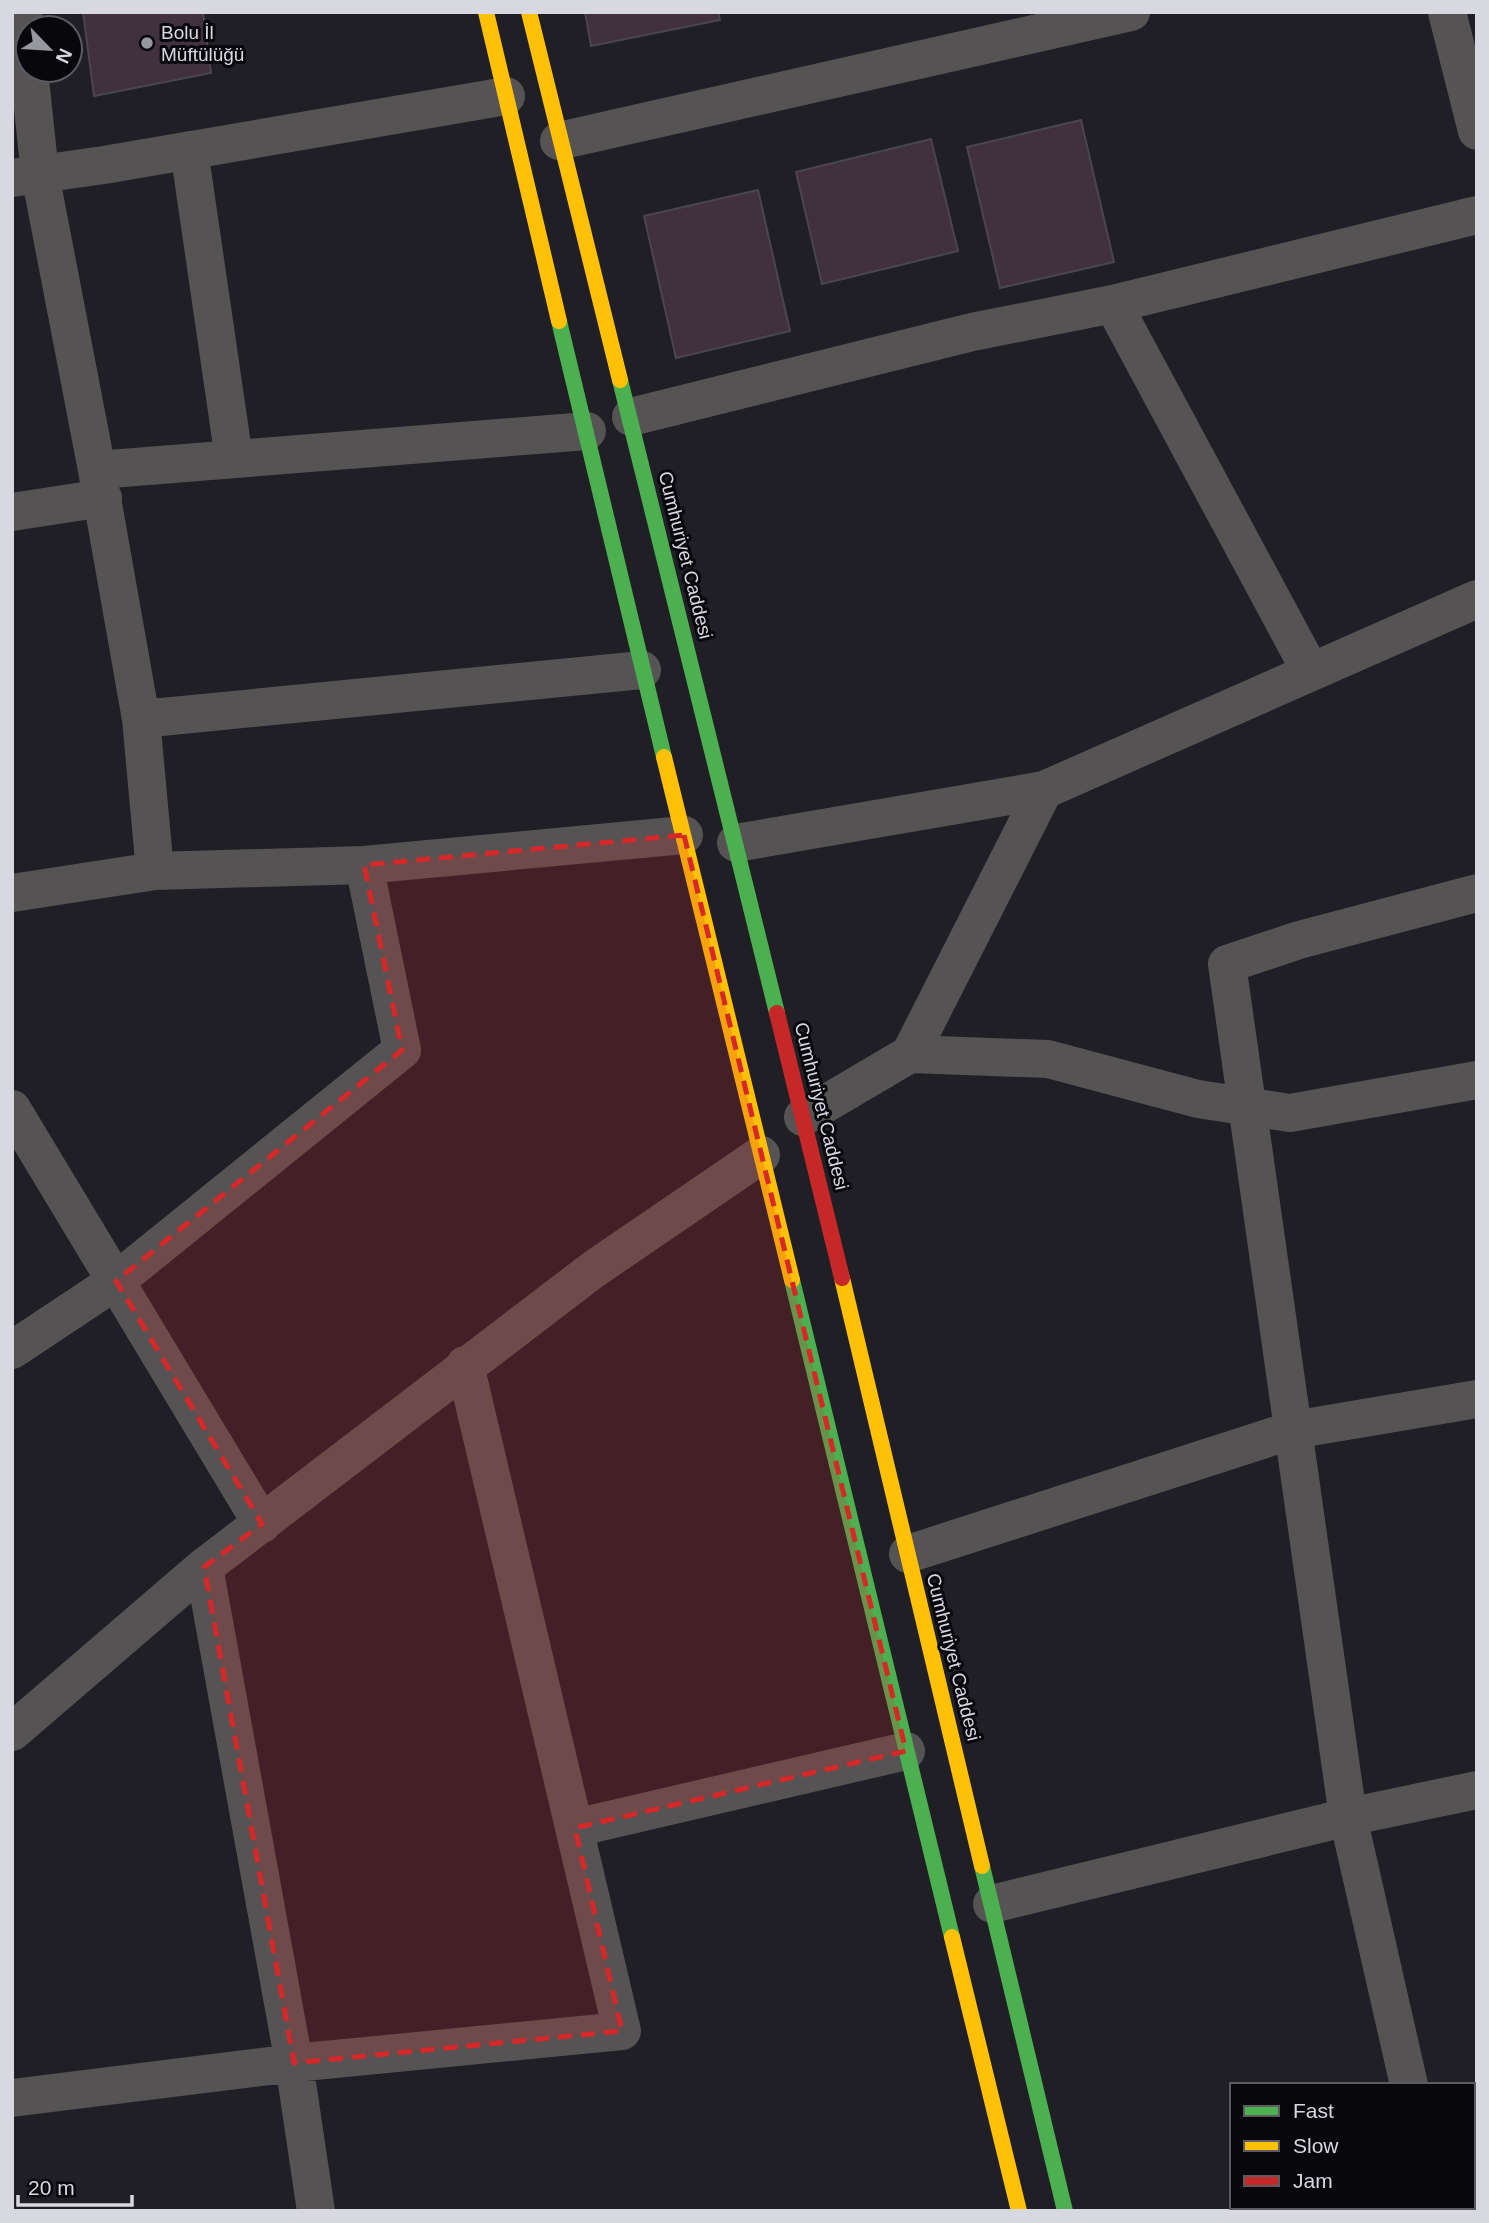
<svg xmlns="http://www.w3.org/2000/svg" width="1489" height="2223" font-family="Arial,sans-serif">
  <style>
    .building { fill: #41313e; stroke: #49474b; stroke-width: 2 }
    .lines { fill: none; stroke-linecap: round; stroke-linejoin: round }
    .street { stroke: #555353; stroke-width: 38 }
    .fast { stroke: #4caf50; stroke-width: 16 }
    .slow { stroke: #ffc107; stroke-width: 16 }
    .jam { stroke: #c62828; stroke-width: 16 }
    .marked { fill: #d62828; fill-opacity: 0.2; stroke: #d62828; stroke-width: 5; stroke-dasharray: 14 9; stroke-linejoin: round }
    .poi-dot { fill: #97989f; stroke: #07070c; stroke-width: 2.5 }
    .labels { text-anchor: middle; stroke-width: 6; stroke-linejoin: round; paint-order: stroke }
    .poi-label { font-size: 19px; fill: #d8d9e0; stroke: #07070c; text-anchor: start }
    .street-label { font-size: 19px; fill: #d8d9e0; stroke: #07070c }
  </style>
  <rect width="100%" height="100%" fill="#1f1f25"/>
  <path class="building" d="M83,12H203L211,73L94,96Z
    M585,12H718L720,20L591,46Z
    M1081,120L1114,262L1000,288L967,147Z
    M931,139L958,251L822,284L796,172Z
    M758,190L790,331L676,358L644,216Z"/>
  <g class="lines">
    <path class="street" d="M23,12L28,62
      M1447,12L1477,131
      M29,70L40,174L97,470L141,719L155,871
      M559,141L1131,12
      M189,150L234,459
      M12,178L104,165L506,96
      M1113,304L1311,672
      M631,417L972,332L1113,304L1477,215
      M97,470L587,431
      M12,512L103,498
      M141,719L642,670
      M736,843L1044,790
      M12,893L155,871L364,865L684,835
      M910,1054L1048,1059L1198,1099L1290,1113L1477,1080
      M12,1109L262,1524
      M803,1117L910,1054L1044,790L1477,599
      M12,1350L116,1281L402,1050L364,865
      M908,1554L1293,1430L1477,1399
      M204,1567L294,2063L316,2211
      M12,1732L204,1567L594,1269L761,1155
      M575,1828L906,1751
      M992,1904L1348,1817L1477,1790
      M1409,2085L1348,1817L1227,964L1299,940L1477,893
      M12,2098L294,2063L622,2031L465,1365
      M1439,2207V2211"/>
    <path class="fast" d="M559,321L664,757
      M620,380L777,1013
      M792,1280L952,1937
      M982,1866L1065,2211"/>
    <path class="slow" d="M486,12L559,321
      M529,12L620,380
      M664,757L792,1280
      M842,1278L982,1866
      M952,1937L1019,2211"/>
    <path class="jam" d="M777,1013L842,1278"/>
  </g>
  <path class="marked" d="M684,835L906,1751L575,1828L622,2031L294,2063L204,1567L262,1524L116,1281L402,1050L364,865Z"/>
  <circle class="poi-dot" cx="147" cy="43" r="7"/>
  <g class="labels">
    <g class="poi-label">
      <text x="161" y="39">Bolu İl<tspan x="161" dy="22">Müftülüğü</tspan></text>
    </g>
    <g class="street-label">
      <text transform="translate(686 555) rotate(76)" y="7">Cumhuriyet Caddesi</text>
      <text transform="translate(822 1106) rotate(76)" y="7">Cumhuriyet Caddesi</text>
      <text transform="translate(954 1657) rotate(76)" y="7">Cumhuriyet Caddesi</text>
    </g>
  </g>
  <rect width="1489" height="2223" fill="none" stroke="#d8d9e0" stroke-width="28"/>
  <rect x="1230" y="2083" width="245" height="126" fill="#07070c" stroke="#5b5b61" stroke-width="2"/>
  <rect x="1244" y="2106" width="35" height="10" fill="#4caf50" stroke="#5b5b61" stroke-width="2"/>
  <text x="1293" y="2118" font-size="21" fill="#d8d9e0">Fast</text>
  <rect x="1244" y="2141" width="35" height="10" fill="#ffc107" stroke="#5b5b61" stroke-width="2"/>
  <text x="1293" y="2153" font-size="21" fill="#d8d9e0">Slow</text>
  <rect x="1244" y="2176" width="35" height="10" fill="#c62828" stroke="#5b5b61" stroke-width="2"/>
  <text x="1293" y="2188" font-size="21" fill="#d8d9e0">Jam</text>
  <g transform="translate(49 49) rotate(115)"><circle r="33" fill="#07070c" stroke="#5b5b61" stroke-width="2"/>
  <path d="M0-5L12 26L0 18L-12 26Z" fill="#97989f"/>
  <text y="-10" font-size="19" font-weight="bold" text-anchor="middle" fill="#d8d9e0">N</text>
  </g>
  <path d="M18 2195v10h114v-10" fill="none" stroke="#d8d9e0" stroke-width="3.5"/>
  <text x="28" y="2195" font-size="21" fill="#d8d9e0" stroke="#07070c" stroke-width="5" paint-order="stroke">20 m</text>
</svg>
